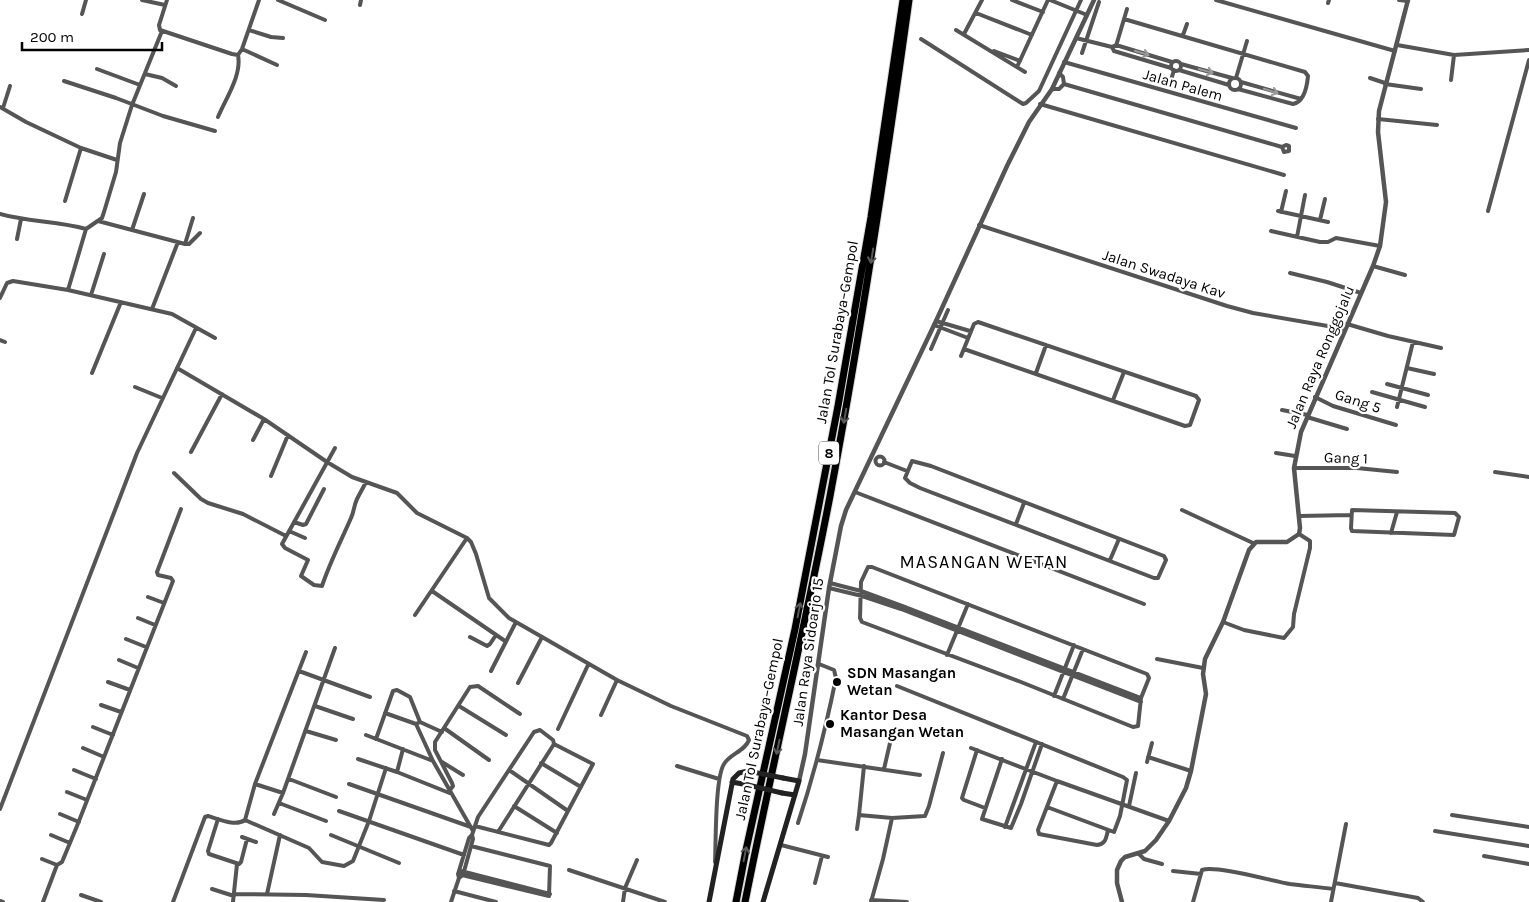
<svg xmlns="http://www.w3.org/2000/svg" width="1529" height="902" font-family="Karla,sans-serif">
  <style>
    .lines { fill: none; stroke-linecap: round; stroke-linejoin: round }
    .motorway-casing { stroke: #dbdbdb; stroke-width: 9 }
    .minor { stroke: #555; stroke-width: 4 }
    .tertiary { stroke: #555; stroke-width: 4.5 }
    .secondary { stroke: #222; stroke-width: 5 }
    .motorway { stroke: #000; stroke-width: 7 }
    .secondary-bridge { stroke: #222; stroke-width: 5 }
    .oneway { stroke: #999 }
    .oneway2 { stroke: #595959 }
    .poi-dot { fill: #000; stroke: #fff; stroke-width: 2 }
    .labels { text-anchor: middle; stroke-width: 4.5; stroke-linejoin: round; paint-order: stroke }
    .shield { fill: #fff; stroke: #4c4c4c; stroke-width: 1 }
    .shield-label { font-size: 14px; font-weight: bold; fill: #000 }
    .street-label { font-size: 15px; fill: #000; stroke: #fff }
    .poi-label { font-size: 15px; font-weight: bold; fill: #000; stroke: #fff; text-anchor: start }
    .quarter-label { font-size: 18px; letter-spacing: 1px; fill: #000; stroke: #fff }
  </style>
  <rect width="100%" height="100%" fill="#fff"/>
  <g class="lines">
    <g class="motorway-casing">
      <path id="motorway" d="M736,902L746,850L795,629L838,406L871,217L903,0
        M745,902C772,766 804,632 830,496C861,331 886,166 909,0"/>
    </g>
    <path class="minor" d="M142,0L165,5
      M167,0L159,25L160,30L232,54L238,55
      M278,0L325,20
      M1012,0L1043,12
      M1050,0L1087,15
      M1216,0L1395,51
      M1399,0L1408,1
      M1328,3L1329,0
      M360,5L361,0
      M976,13L1032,35
      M82,14L86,0
      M1124,19L1305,72L1308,76C1307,87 1304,102 1293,104L1238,89
      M249,30L271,37L283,38
      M956,30L1025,72
      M964,34L982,0
      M1183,35L1187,24
      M1076,38L1112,47L1116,45L1172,62
      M921,39L1023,104L1026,103L1039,91L1081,0
      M1397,45L1454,55L1529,50
      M1116,46L1127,9
      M1112,47L1114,51L1171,68
      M242,49L277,65
      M994,51L1020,61
      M1082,53L1099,2
      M1171 66a5 5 0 1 1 10 0a5 5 0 1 1-10 0Z
      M1064,62L1296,128
      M1181,64L1232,78
      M1017,67L1048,0
      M97,69L140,85
      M1179,70L1229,85
      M1059,73L1063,77L1064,84L1282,147L1286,145L1289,146V151L1284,152L1282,147
      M145,74L162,78L176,86
      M1236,78L1247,41
      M1370,78L1385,83
      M1229 84a6 6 0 1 1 12 0a6 6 0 1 1-12 0Z
      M1171,80L1174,70
      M1451,80L1454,55
      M64,81L116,98L163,116L215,131
      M1241,82L1301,99
      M1385,84L1421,89
      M1052,89H1059L1064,84
      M1040,104L1284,175
      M0,107L26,122L81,148L117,160
      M3,108L10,86
      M218,117C226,98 242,75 238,55L242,49L259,0
      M1378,119L1437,125
      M65,201L81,148
      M1278,211L1328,222
      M1488,211L1529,60
      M1281,212L1286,191
      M0,214C28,222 58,221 86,229
      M1320,220L1325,199
      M98,221L185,244H189L200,233
      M979,225L1227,306L1253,313L1345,329
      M132,230L144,194
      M1271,231L1320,242H1328L1336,238L1380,246
      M1297,237L1305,195
      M17,239L21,219
      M185,244L193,218
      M1373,266L1405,275
      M1290,273L1327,282L1361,293
      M68,290L86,229L102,218L104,212L116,172L120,143L132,105L162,31
      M91,295L104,254
      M0,298L7,283L13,281L68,290L172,314L215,338
      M152,309L178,242
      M936,321L970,331
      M1347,324L1388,336L1441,348
      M934,325L968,338
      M0,340L5,342
      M931,349L948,310
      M961,356L974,324L978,322L1196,396L1199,400L1190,425L1185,426L964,349
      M177,368L264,419L327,462L352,477L397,493L417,513L467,538L471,542L476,554L489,598L509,618L617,680L671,706L747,736L749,740C745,751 730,754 724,764C715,778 716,842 715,862
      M1407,368L1434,374
      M92,373L121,302
      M1036,373L1046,345
      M1387,384L1428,395
      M135,387L162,398
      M1372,392L1425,407
      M1315,397L1333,406L1396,425
      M1113,400L1124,372
      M1397,407L1413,342
      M1282,410L1308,415
      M1307,417L1347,429
      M253,440L264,419
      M335,448L282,544L285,548L308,560L301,576L314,585L322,586C330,562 341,541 351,518C354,512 354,505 357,499C360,493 363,488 366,482
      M191,452L222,394
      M1276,453L1295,456
      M875.5 461a4.5 4.5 0 1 1 9 0a4.5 4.5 0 1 1-9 0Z
      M912,461L931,466L1164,556L1166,560L1158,578H1154L920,488L910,483L905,478Z
      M884,462L907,471
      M1294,468H1357L1397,472
      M1495,472L1529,477
      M174,473L201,499L208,503L243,514L286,536
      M271,476L288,435
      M855,492L1144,604
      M1182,510L1253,543
      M1352,510L1455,513L1459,517L1454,535L1352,531L1351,528Z
      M1299,516L1351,515
      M294,522L303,525L306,524L324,489
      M1016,524L1024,503
      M289,531L305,538
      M1391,533L1397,512
      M1110,560L1119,539
      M868,567H872L1147,674L1149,678L1141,698L1138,726L1133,727L1021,682L862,622L860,618L861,582Z
      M830,583L861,591L902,606L1141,698
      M829,588L862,596L901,609L1141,702
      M432,591L505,641
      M148,597L164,603
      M415,615L467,538
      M138,618L155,625
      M1223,622L1244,630L1284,638L1293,627L1294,614L1310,548V541L1299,534
      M470,637L487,646L490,644L496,635
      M126,639L146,647
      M335,648L283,793L255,784L245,820L309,848L322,862L344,866L353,861L369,821L386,768
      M947,655L968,604
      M1157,659L1203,668
      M119,660L138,668
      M299,671L370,697
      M491,671L516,622
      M108,682L130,690
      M518,683L542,637
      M897,686L1123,777L1127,780L1120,816L1114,832L1047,807
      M1054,696L1074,645
      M1063,699L1083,649
      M101,705L121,712
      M315,706L353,719
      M459,706L506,735
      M385,713L416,724
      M601,715L617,680
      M420,722L442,732
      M93,727L113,735
      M444,728L489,760
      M558,729L588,665
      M306,731L336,740
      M366,735L433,761
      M376,739L393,691L397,690L410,697L420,722L416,724L433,761L473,831
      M83,748L104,757
      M971,748L1057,781L1169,821
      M977,750L962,798L964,800L985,808
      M1148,757L1191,771
      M358,759L397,772L452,794
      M1002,759L982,819L1011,828L1021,804L1042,744
      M817,760L920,775
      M442,762L463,775
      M1147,762L1152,743
      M541,763L581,787
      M677,766L719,779
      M884,769L890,743
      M74,770L96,779
      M509,770L568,811L593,764L554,744
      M397,772L403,749
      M289,779L336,797
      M1057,781L1038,830L1039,834L1097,845C1106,844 1106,838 1108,830
      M255,784L306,652
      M349,784L471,827
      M450,790L453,786L452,783L435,750V742L470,687L478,686L520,714
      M67,792L87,800
      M279,803L326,821
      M514,806L557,833
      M1129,806L1136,773
      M0,809L137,453L196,328
      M339,811L464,855
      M60,814L79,822
      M274,814L283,793
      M859,815L892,818L925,816L929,806L943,753
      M1452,815L1529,827
      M218,819L208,851L209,854L239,864L241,862L247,839
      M798,823C814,775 826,727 836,678L834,670L819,664
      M475,826L549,845L551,843L568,811
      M1005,827L1036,742
      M857,829L859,815L864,766
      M1435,831L1529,846
      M51,835L70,843
      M331,835L399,863
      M472,835L478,817L534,732L540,730L553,740L554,744L498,832
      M472,835L473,839L463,875L459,878L458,874L469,838Z
      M242,837L256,842
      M781,845L828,857
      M1139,854L1144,859L1162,864
      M1484,856L1529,864
      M42,859L57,865
      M569,870L665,902
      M461,871L550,894
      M1173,871L1201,874
      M458,874L549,896L550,866L471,846
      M815,883L822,856
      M1335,883L1418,898L1423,902
      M212,889L234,896
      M454,891L496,902
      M234,894L306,895L384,900
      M267,894L280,835
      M81,895L101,902
      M871,900L907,902
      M0,901L3,902
      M43,902L57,865L62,862L77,826L173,581L171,578L158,575L157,572L181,509
      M173,902L205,817L208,816C219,819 235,827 245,820
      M233,902L237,864
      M451,902L459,878
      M623,902L625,888L637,860
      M871,902L883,859L892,818
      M1193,902L1202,870C1216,865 1272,881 1290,884C1305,886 1319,887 1333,889
      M1331,902L1346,824"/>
    <path class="tertiary" d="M799,781L805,754L829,588L841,526L846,510L936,321L1007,166L1029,122L1052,89L1094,0
      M1122,902L1117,883V870L1121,861L1125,857L1145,851L1156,840L1169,821L1186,788L1191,771L1206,694L1203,674L1205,659L1223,622L1249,550L1256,542H1287L1299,534L1300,528L1294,468L1301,432L1373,266L1380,246L1386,202L1378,132L1379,111L1408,0"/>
    <path class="secondary" d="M732,782L748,785
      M782,793L795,795
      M709,902L733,779L739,773L748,771
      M763,902L799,781L783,778"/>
    <use href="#motorway" class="motorway"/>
    <path class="secondary-bridge" d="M748,771L783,778
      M748,785L782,793"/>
  </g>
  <defs><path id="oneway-shaft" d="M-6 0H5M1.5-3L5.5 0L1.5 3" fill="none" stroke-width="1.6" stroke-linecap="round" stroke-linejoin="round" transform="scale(1.25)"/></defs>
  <g class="oneway">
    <use href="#oneway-shaft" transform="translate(1142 53) rotate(17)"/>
    <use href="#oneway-shaft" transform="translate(1206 71) rotate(15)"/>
    <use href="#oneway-shaft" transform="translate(1271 91) rotate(17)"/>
  </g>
  <g class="oneway2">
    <use href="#oneway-shaft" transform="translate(872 256) rotate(99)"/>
    <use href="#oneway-shaft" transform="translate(845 416) rotate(100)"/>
    <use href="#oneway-shaft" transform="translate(799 610) rotate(-79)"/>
    <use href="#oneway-shaft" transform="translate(778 747) rotate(102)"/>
    <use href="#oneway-shaft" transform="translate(745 854) rotate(-79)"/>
  </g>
  <g class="poi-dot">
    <circle cx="837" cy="682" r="5"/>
    <circle cx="830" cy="724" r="5"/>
  </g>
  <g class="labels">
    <rect class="shield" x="819" y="441.5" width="20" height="23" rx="4"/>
    <g class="shield-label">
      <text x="829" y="458">8</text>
    </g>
    <g class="street-label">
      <text transform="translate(1183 85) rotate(16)" y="5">Jalan Palem</text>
      <text transform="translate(1164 274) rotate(18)" y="5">Jalan Swadaya Kav</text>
      <text transform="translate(837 332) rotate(-80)" y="5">Jalan Tol Surabaya–Gempol</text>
      <text transform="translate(1320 357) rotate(-67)" y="5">Jalan Raya Ronggojalu</text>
      <text transform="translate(1358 401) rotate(18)" y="5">Gang 5</text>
      <text transform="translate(1346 458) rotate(2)" y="5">Gang 1</text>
      <text transform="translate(808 652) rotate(-82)" y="5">Jalan Raya Sidoarjo 15</text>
      <text transform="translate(759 729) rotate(-78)" y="5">Jalan Tol Surabaya–Gempol</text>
    </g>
    <g class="poi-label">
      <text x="847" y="678">SDN Masangan<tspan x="847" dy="17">Wetan</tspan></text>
      <text x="840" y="720">Kantor Desa<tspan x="840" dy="17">Masangan Wetan</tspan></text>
    </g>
    <g class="quarter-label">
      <text x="984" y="568">MASANGAN WETAN</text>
    </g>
  </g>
  <path d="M22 42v8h140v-8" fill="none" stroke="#000000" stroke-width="2.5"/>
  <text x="30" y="42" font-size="15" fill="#000000" stroke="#ffffff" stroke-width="4" paint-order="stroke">200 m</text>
</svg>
